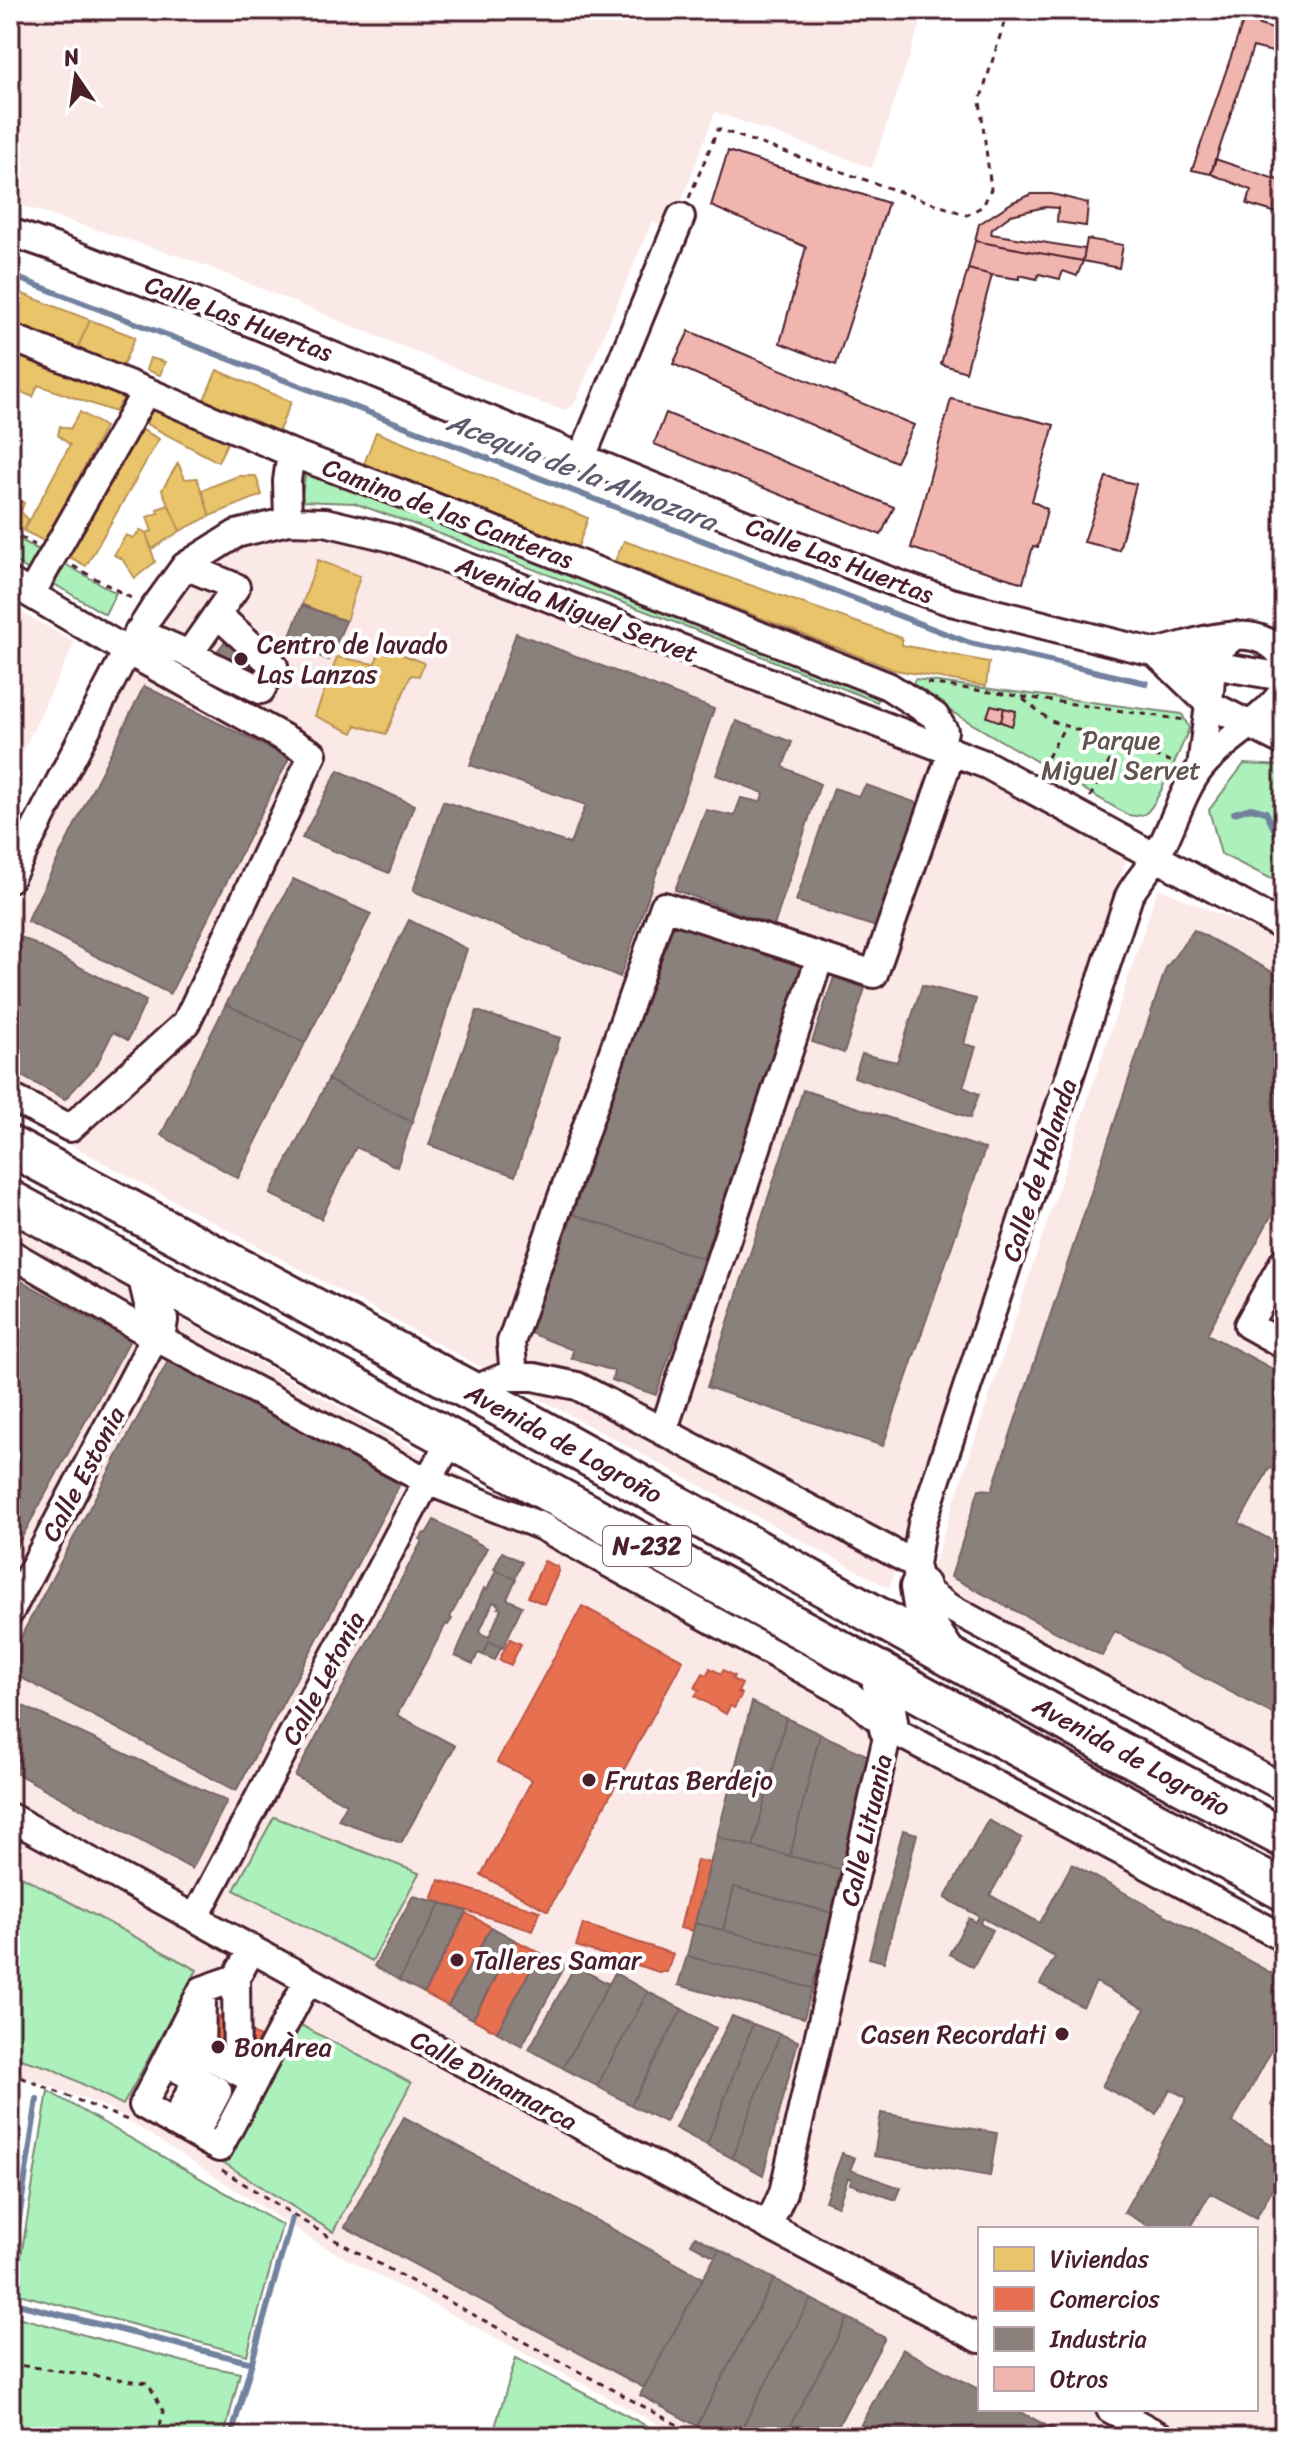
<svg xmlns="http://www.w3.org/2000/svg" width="1294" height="2447" font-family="Sriracha,sans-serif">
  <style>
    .built { fill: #fbe9e7; fill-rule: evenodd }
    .green { fill: #acf1bc; stroke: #7b8874; stroke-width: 2 }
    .homes { fill: #e9c46a; stroke: #b99257; stroke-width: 2 }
    .shops { fill: #e76f51; stroke: #b85746; stroke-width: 2 }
    .industry { fill: #8a817c; stroke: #776464; stroke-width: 2; fill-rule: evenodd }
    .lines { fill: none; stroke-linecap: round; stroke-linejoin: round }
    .stream { stroke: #72829e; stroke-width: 6 }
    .building { fill: #f1b5af; stroke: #4a1f2b; stroke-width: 2 }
    .minor-casing { stroke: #4a1f2b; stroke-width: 32 }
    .highway-casing { stroke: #4a1f2b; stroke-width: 44 }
    .path { stroke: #4a1f2b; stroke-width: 3; stroke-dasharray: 6 6; stroke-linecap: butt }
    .minor { stroke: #fff; stroke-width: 26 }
    .highway { stroke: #fff; stroke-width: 38 }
    .poi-dot { fill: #4a1f2b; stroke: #fff; stroke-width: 3 }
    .labels { text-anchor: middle; stroke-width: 8; stroke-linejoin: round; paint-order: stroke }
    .shield { fill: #fff; stroke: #80626b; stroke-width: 2 }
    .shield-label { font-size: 24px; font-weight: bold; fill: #4a1f2b }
    .street-label { font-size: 26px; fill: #4a1f2b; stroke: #fff }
    .poi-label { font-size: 26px; fill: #4a1f2b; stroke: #fff; text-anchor: start }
    .park-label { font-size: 26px; fill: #62544f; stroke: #fff }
    .water-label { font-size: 28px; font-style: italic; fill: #61596e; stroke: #fff }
  </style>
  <rect width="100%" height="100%" fill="#fff"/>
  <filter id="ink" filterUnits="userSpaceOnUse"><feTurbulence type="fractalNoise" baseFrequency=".0125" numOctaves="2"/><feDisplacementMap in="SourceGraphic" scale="16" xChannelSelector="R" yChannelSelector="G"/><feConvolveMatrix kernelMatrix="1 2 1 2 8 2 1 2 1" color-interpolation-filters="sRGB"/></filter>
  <g filter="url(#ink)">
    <path class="built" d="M10,10H925L872,168L715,112L671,230L652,222L576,400L573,406L564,410L533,400L194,261L10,202Z
      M282,534L370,543L933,756L1128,855L889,1588L10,1112V916L143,649L212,559Z
      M10,606L75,642L10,779Z
      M1158,888L1284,942V1774L929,1578Z
      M10,1226L133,1292L558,1529L1284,1920V2437H682L319,2244L109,2108L10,2072ZM980,2229H1256V2409H980Z"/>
    <path class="green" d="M307,464L882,687L877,702L698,631L416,525L354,503L301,501Z
      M10,534L39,550L29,570L10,559Z
      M65,564L116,593L105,614L54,584Z
      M915,679L1182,714L1189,728C1183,744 1157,805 1146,813C1139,817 1135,816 1128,815L911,688Z
      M1244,764L1284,766V885L1221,854L1209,810Z
      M274,1817L419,1873L372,1961L234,1890Z
      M10,1870L197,1970L123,2105L51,2068L10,2056Z
      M295,2022L411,2083L333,2232L224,2163Z
      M48,2091L282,2225L247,2355L15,2293Z
      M10,2315L185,2362L240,2373L224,2437H10Z
      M516,2358L668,2437H492Z"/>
    <path class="homes" d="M10,289L90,320L77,349L10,323Z
      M90,320L135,337L122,368L77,349Z
      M10,350L128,391L115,412L38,385L33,397L19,391L10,405Z
      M150,358L165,362L160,375L146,370Z
      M217,370L291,402L277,435L202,404Z
      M153,405L230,437L218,462L143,422Z
      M80,412L105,427L46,542L24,531L70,445L58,435L60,426L70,429Z
      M139,428L159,439L86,566L66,555Z
      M376,432L588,518L578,547L364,464Z
      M178,463L185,479L197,478L210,516L180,531L162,490Z
      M238,476H256L262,495L210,516L202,490Z
      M10,494L24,503L21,512L28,519L24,531L10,523Z
      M169,505L180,531L152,549L146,533L152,531L147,517L158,513L157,509Z
      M141,530L146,533L155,562L135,578L122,559L114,555L126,535L133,538Z
      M624,541L902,638V645L989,662L986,686L895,670L615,561Z
      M318,560L360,576L346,621L302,605Z
      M383,647L424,663L419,676L411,675L386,734L356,725L353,733L315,716L337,657L374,664Z"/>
    <path class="shops" d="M544,1561L558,1567L559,1571L544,1604L528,1597Z
      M582,1606L683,1660L548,1911L481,1875L532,1780L497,1762Z
      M510,1639L521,1644L511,1665L499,1660Z
      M710,1668L721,1674L723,1670L734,1676L732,1679L742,1684L738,1692L742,1694L734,1708L730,1706L726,1714L695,1696L699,1690L695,1688L703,1673L707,1675Z
      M697,1860L710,1863L693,1931L680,1928Z
      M439,1880L540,1911L533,1931L432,1900Z
      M466,1913L491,1927L448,2006L424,1993Z
      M583,1924L673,1954L667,1972H659L576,1946Z
      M515,1940L540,1953L497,2032L473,2019Z
      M203,2008L260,2037L249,2056L193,2026Z
      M260,2037L268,2041L258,2061L249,2056Z"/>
    <path class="industry" d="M302,605L346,621L329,660L287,644Z
      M516,633L714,709L620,977L413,891L443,801L570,844L586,805L470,765Z
      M227,639L264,667L253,679L218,650Z
      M144,686L289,758L170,994L27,921Z
      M10,703L18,704L10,744Z
      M736,721L792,742L783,767L820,784L774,926L675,890L706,810L734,816L741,798L760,802L764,793L716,775Z
      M338,770L414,805L389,873L302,838Z
      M866,785L920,804L879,928L796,901L834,788L858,796Z
      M293,879L371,914L305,1043L226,1004Z
      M409,920L467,949L412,1122L328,1080Z
      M670,921L804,966L703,1259L573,1214Z
      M1194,930L1284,978V1192L1207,1334L1284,1375V1463L1283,1465L1269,1469L1239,1523L1282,1546L1284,1542V1720L1115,1631L1102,1656L951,1577L979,1489L992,1490L1166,968Z
      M21,937L146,1001L128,1040L113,1032L96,1066L65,1099L10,1070V957Z
      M834,977L865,988L844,1053L812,1042Z
      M922,985L976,999L964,1044L976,1047L963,1087L979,1094L970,1118L854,1077L862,1054L897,1062Z
      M226,1004L305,1043L238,1178L161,1135Z
      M477,1011L560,1038L515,1176L429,1145Z
      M328,1080L412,1122L397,1167L356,1147L321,1219L270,1194Z
      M803,1090L985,1149L883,1446L707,1387Z
      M573,1214L703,1259L656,1395L612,1380L614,1371L571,1358L573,1350L530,1333Z
      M10,1275L130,1340L10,1559Z
      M168,1361L400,1484L236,1791L10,1672V1657Z
      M434,1520L487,1548L450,1617L452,1619L448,1625L446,1624L397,1715L455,1746L401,1843L338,1820L347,1804L295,1776L422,1541L420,1539L424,1533L426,1534Z
      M502,1552L522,1562L515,1579L494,1569Z
      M496,1570L516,1579L507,1599L522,1606L503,1648L489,1641L483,1655L478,1653L473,1664L455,1656L484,1588L487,1590ZM493,1602L499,1605L498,1608L501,1609L489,1637L479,1633Z
      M489,1641L501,1647L495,1660L483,1655Z
      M10,1700L227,1801L192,1869L10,1770Z
      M752,1702L786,1718L753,1847L717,1837Z
      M786,1718L820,1734L790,1856L753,1847Z
      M820,1734L871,1757L843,1870L790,1856Z
      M988,1820L1022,1838L990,1895L1040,1923L1072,1864L1284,1980V2028L1232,2123L1284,2151V2168L1256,2218L1210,2193L1190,2229H1154L1124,2212L1187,2098L1170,2089L1156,2114L1102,2086L1145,2009L1096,1982L1083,2007L1040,1984L1055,1957L983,1918L980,1924L993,1930L973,1967L949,1954L969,1918L976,1922L979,1916L945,1898Z
      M903,1830L917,1834L884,1962L869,1958Z
      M717,1837L843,1870L832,1913L734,1887L723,1930L695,1923Z
      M734,1887L832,1913L821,1955L723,1930Z
      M413,1896L441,1903L399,1980L374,1966Z
      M441,1903L467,1911L424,1993L399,1980Z
      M695,1923L821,1955L812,1988L687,1956Z
      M491,1927L515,1940L473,2019L448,2006Z
      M540,1953L565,1966L522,2046L497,2032Z
      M687,1956L812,1988L804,2018L678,1985Z
      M575,1966L609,1984L563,2068L529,2049Z
      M615,1973L648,1992L597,2086L563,2068Z
      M648,1992L682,2009L631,2105L597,2086Z
      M682,2009L716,2028L665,2122L631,2105Z
      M732,2016L753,2024L707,2145L675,2128Z
      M753,2024L780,2034L732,2158L707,2145Z
      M780,2034L798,2041L763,2175L732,2158Z
      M1284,2074V2113L1271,2105Z
      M881,2113L997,2133L990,2176L874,2156Z
      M404,2117L703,2278L644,2388L345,2227Z
      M842,2153L855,2158L850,2170L901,2188L896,2200L850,2184L852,2179L848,2178L838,2206L825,2201Z
      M695,2236L719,2249L715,2257L691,2244Z
      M719,2249L774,2279L697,2426L640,2395Z
      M774,2279L811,2299L737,2437H717L697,2426Z
      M811,2299L848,2318L784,2437H737Z
      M848,2318L885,2338L832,2437H784Z
      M902,2349L980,2390V2409H1015L1068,2437H854Z
      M1284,2380V2404L1274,2398Z"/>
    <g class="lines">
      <path class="stream" d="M10,275L970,643L1146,683
        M1234,813L1251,808L1266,812L1284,850
        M10,2279L37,2099
        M10,2302L252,2363
        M231,2437L292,2218"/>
    </g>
    <path class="building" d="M1247,10H1264L1259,25L1284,32V55L1253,47L1211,174L1192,170Z
      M728,151L888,203L836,365L780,343L806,247L711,206Z
      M1215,159L1284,182V215L1247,204L1251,190L1211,174Z
      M1032,194H1052L1088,203L1086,226L1057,222L1058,208L1045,207L1011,215L992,229L991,234L1085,249L1083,261L975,241L979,224L1013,202Z
      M1087,239L1123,245L1119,268L1083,261Z
      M975,241L1083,261L1077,276L1063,271L1060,279L1039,274L1037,279L1019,275V279L992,275L968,269Z
      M968,269L992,275L966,372L941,364Z
      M689,331L914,425L896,462L673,364Z
      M951,399L1054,425L1032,501L1047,509L1038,547L1033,546L1023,583L911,548Z
      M666,413L894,507L881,535L654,444Z
      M1106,477L1136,484L1119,550L1084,542Z
      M991,705L1004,708L1001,722L987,717Z
      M1004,708L1016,711L1012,726L1001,722Z"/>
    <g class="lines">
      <g class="minor-casing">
        <path id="minor" d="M10,232L54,247L247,321L767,533L896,583L951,602L1127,646L1212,665L1284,677
          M10,337L146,391L291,453L402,494L888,686L935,716L944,731L940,746
          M582,457L681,217
          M288,521L287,481L291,453
          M10,582L127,651L313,754L186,1023L70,1128L10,1097
          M31,594L146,391
          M138,632L189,654L236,587L185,566
          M1163,651C1200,642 1260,617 1284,659
          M189,654L261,690L274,666L217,614
          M1158,655L1209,704L1284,742
          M1284,690C1263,722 1226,737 1202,766C1182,790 1173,828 1157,855C1149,870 1137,881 1129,896L922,1524L915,1564L920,1587L947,1606L1284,1788
          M1201,767L1209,704L1212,665L1218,650L1235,635
          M10,878L127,651L153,610L185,566L236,534L288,521L325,522L392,538L987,765L1284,927
          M10,1253L155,1337L427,1481L541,1526L851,1696L889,1728L1284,1938
          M1284,1261L1248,1325L1284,1345
          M514,1377L511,1342L664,906L874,974L952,751
          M470,1391L504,1377H534L577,1386L915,1564
          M663,1432L820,957
          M10,1612L155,1337
          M10,1817L308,1980L980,2339
          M195,1918L427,1481L452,1439
          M252,1949L236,1978L202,1990L143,2105L219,2148L308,1980
          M236,1978L237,2070
          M202,1997L201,2052L254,2080
          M182,2035L180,2070L218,2091L195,2134
          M174,2123L197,2079
          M768,2226L783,2193L889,1728
          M1110,2409L1162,2437"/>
      </g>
      <g class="highway-casing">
        <path id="highway" d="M10,1146L495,1404L1121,1752L1284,1838
          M10,1200L1284,1891
          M147,1274L158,1320L155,1337
          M920,1587L926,1624L946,1654
          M880,1671L889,1728"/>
      </g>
      <path class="path" d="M689,198L718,129L967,215L983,206L991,189L980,101L1008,10
        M10,531L35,545
        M73,566L131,598
        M927,683L1185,720
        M1023,699L1051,721L1176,763
        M1042,768L1065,726
        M1090,797L1119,744
        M10,2073L127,2120
        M222,2170L324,2234L700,2437
        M10,2364L148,2383L163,2411L158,2437"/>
      <use href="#minor" class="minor"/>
      <use href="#highway" class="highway"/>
    </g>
  </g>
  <g class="poi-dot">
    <circle cx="241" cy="659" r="8"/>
    <circle cx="589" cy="1780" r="8"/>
    <circle cx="457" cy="1960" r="8"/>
    <circle cx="1062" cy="2034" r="8"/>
    <circle cx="218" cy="2047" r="8"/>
  </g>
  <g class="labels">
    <rect class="shield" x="603" y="1526" width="88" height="40" rx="6"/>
    <g class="shield-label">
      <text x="647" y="1554">N-232</text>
    </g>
    <g class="street-label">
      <text transform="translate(239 318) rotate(21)" y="9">Calle Las Huertas</text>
      <text transform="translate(448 513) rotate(21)" y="9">Camino de las Canteras</text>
      <text transform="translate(840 560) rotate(21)" y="9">Calle Las Huertas</text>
      <text transform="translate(577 609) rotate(21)" y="9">Avenida Miguel Servet</text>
      <text transform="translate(1039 1170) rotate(-72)" y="9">Calle de Holanda</text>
      <text transform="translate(564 1443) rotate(29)" y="9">Avenida de Logroño</text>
      <text transform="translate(83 1474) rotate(-62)" y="9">Calle Estonia</text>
      <text transform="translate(323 1678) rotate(-62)" y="9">Calle Letonia</text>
      <text transform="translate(1132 1756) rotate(29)" y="9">Avenida de Logroño</text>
      <text transform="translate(866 1830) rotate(-77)" y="9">Calle Lituania</text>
      <text transform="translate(494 2080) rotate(28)" y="9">Calle Dinamarca</text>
    </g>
    <g class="poi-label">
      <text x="257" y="653">Centro de lavado<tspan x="257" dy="30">Las Lanzas</tspan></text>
      <text x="605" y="1789">Frutas Berdejo</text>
      <text x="473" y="1969">Talleres Samar</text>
      <text x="1046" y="2043" text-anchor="end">Casen Recordati</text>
      <text x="234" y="2056">BonÀrea</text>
    </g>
    <g class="park-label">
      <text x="1121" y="749">Parque<tspan x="1121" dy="30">Miguel Servet</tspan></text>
    </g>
    <g class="water-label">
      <text transform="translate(582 471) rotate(21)" y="10">Acequia de la Almozara</text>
    </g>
  </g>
  <rect width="1294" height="2447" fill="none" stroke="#fff" stroke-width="40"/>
  <rect x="20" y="20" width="1254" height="2407" fill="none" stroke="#4a1f2b" stroke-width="3" filter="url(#ink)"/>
  <rect x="978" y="2227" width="280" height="184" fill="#ffffff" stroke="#b7a5aa" stroke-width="2"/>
  <rect x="994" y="2247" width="40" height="24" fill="#e9c46a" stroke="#b7a5aa" stroke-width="2"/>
  <text x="1050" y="2267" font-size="24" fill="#4a1f2b">Viviendas</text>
  <rect x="994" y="2287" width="40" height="24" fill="#e76f51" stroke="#b7a5aa" stroke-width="2"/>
  <text x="1050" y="2307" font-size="24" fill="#4a1f2b">Comercios</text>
  <rect x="994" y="2327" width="40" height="24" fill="#8a817c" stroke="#b7a5aa" stroke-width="2"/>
  <text x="1050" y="2347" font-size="24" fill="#4a1f2b">Industria</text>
  <rect x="994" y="2367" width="40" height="24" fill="#f1b5af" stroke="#b7a5aa" stroke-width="2"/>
  <text x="1050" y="2387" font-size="24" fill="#4a1f2b">Otros</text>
  <g transform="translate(76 76) rotate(347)" stroke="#ffffff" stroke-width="6" paint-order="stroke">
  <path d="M0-6L14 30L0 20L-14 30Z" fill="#4a1f2b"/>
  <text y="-12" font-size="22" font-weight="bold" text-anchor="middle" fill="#4a1f2b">N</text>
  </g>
</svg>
